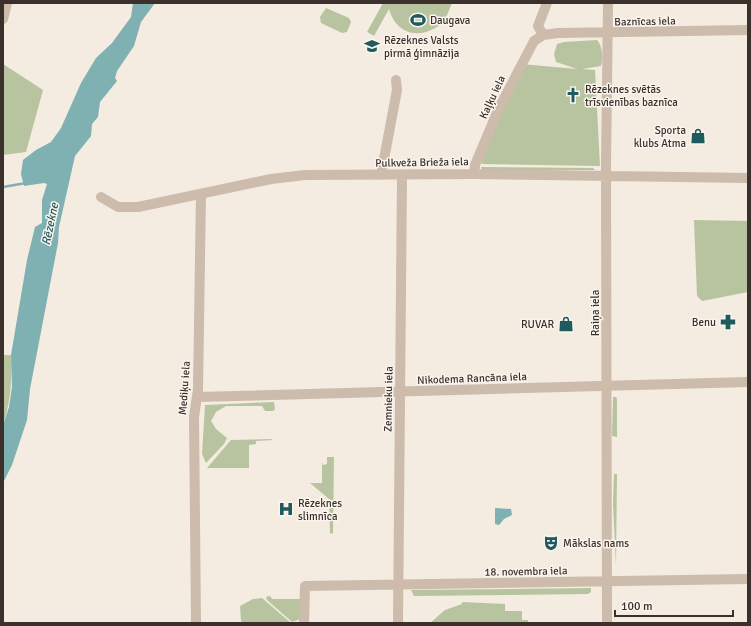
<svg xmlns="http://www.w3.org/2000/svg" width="751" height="626" font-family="Signika,sans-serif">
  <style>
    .green { fill: #b8c4a0 }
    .water { fill: #7fb0b2 }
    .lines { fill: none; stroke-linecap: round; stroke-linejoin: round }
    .stream { stroke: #7fb0b2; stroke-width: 2.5 }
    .minor { stroke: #cdbbac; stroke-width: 10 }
    .labels { text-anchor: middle; stroke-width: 3; stroke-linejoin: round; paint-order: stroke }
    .poi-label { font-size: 11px; fill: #3b302b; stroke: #fbf5ee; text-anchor: start }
    .street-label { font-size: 11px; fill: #3b302b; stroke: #fbf5ee }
    .water-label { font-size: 12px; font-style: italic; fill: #1f5a5e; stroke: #fbf5ee }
  </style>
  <rect width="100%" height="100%" fill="#f4ebe1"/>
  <path class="green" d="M383,3H452C449,9 447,18 442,23C439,27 431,30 426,32C407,37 394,26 389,9L374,36L367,32Z
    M326,8L349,18L351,22L347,32L342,33L321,23L320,17Z
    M597,40C603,47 603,58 601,66L582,69L595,70L600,166L482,164L481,161L521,64L577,69L556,62L554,54L557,44L564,42Z
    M3,64L43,90L26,152L3,155Z
    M481,167L593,168L595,170H482Z
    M694,220L748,221V292L702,301L697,296Z
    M3,355H11C12,380 11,401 3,425Z
    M613,397H616L617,399V437L612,436Z
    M274,402L275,409L273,411H265L262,406H226L216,412L211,421L216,429L227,438L224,444L206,463L202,454L205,405Z
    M271,439L273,440L256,441V444L249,445V468H207L231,440Z
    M327,457H334L333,534L330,533L329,499L310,483H322V462L323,465L327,464Z
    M614,474H617L616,566L613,503Z
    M591,588V592L588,594L414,596L411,590Z
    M270,596L272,599H301V619L292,622L267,600L266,597Z
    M262,598L291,623H243L241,621L240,606L253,599Z
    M462,602L505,604V611H522V620H528V623H430L445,610L462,604Z"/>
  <path class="water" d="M133,3H155L141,22L134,46L117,71L115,78L117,81L100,102L98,117L92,124L91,136L75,156L59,227L58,243L30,389L27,420L12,465L3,483V425L9,407L12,387L11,355L27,260L35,227L42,223V200L47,184L44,183L24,186L21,174L23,160L36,150L51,142L61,128L81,83L96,58L112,43L131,17Z
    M495,508L511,509L512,515L504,519L499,525L495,524Z"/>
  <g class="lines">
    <path class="stream" d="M3,187L26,183"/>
    <path class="minor" d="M3,19L7,3
      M543,35L538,26L547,3
      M474,174L475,165L499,108L534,41L543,35L558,33L748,30
      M381,175L397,90L396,80
      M101,197L118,207H138L271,179L305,175L474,174L748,178
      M197,397L748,382
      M196,623L194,417L198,389L201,194
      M304,623L305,586L748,579
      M398,623L402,176
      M607,623L606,166L608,3"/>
  </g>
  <defs>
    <g id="stadium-bare" transform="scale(1.2)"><path d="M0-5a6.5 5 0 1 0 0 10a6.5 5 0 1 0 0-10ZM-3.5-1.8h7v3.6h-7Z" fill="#1f5a5e" stroke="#fbf5ee" stroke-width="2.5" paint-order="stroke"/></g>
    <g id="school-bare" transform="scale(1.2)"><path d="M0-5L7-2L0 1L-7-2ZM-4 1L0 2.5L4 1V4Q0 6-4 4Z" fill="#1f5a5e" stroke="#fbf5ee" stroke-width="2.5" paint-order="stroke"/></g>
    <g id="church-bare" transform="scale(1.2)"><path d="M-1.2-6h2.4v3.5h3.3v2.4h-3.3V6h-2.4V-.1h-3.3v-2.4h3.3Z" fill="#1f5a5e" stroke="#fbf5ee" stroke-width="2.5" paint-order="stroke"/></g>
    <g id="shop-bare" transform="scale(1.2)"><path d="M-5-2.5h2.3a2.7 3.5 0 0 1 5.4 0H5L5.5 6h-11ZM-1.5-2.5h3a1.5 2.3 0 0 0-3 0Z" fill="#1f5a5e" stroke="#fbf5ee" stroke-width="2.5" paint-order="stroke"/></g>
    <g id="pharmacy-bare" transform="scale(1.2)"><path d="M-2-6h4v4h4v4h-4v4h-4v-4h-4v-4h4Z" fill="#1f5a5e" stroke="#fbf5ee" stroke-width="2.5" paint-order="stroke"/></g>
    <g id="hospital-bare" transform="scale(1.2)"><path d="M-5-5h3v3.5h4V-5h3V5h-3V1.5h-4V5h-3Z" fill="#1f5a5e" stroke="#fbf5ee" stroke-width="2.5" paint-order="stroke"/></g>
    <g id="theatre-bare" transform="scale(1.2)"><path d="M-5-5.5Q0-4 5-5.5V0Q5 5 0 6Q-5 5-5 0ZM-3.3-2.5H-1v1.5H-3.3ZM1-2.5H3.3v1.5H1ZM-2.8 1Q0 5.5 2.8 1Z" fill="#1f5a5e" stroke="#fbf5ee" stroke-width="2.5" paint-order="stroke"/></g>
  </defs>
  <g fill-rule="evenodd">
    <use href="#stadium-bare" x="418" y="20"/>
    <use href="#school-bare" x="372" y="46"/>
    <use href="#church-bare" x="573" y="95"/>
    <use href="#shop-bare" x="698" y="136"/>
    <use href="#pharmacy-bare" x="728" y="322"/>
    <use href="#shop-bare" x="566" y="324"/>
    <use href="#hospital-bare" x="286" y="509"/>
    <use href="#theatre-bare" x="551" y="543"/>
  </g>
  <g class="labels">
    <g class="poi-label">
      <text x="430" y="24">Daugava</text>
      <text x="384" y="44">Rēzeknes Valsts<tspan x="384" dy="13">pirmā ģimnāzija</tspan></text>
      <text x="585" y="93">Rēzeknes svētās<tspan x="585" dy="13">trīsvienības baznīca</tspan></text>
      <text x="686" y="134" text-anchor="end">Sporta<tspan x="686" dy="13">klubs Atma</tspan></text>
      <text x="716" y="326" text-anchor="end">Benu</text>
      <text x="554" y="328" text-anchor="end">RUVAR</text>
      <text x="298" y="507">Rēzeknes<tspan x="298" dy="13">slimnīca</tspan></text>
      <text x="563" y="547">Mākslas nams</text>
    </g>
    <g class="street-label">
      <text transform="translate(645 21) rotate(-1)" y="4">Baznīcas iela</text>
      <text transform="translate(492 97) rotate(-65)" y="4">Kaļķu iela</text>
      <text transform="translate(422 162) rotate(-1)" y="4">Pulkveža Brieža iela</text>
      <text transform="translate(595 313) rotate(-90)" y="4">Raiņa iela</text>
      <text transform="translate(472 378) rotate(-2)" y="4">Nikodema Rancāna iela</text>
      <text transform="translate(184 388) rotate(-86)" y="4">Mediķu iela</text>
      <text transform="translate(388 399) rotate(-89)" y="4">Zemnieku iela</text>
      <text transform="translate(526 571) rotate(-1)" y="4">18. novembra iela</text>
    </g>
    <g class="water-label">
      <text transform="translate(50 224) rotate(-78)" y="4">Rēzekne</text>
    </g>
  </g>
  <rect width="751" height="626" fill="none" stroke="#3b302b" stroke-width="8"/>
  <path d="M615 610v6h118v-6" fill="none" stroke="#3b302b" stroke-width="2"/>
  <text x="621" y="610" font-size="12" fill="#3b302b" stroke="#fbf5ee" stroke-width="3" paint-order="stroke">100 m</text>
</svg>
